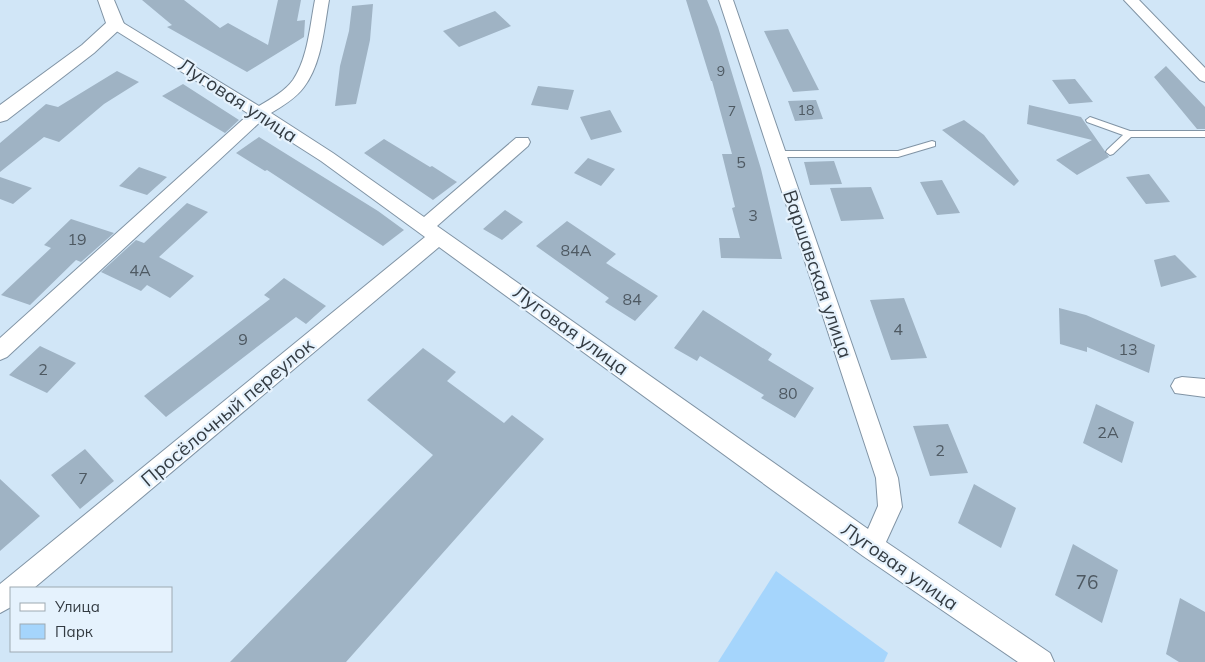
<svg xmlns="http://www.w3.org/2000/svg" width="1205" height="662" font-family="Mulish,sans-serif">
  <style>
    .green { fill: #a5d5fc }
    .building { fill: #9fb3c4 }
    .lines { fill: none; stroke-linecap: round; stroke-linejoin: round }
    .service-casing { stroke: #8194a5; stroke-width: 2 }
    .minor-casing { stroke: #8194a5; stroke-width: 2 }
    .tertiary-casing { stroke: #8194a5; stroke-width: 2 }
    .service { fill: #fff; fill-rule: evenodd }
    .minor { fill: #fff; fill-rule: evenodd }
    .tertiary { fill: #fff; fill-rule: evenodd }
    .labels { text-anchor: middle; stroke-width: 4.5; stroke-linejoin: round; paint-order: stroke }
    .far-number-label { font-size: 14px; fill: #4e5962 }
    .number-label { font-size: 16px; fill: #4e5962 }
    .street-label { font-size: 19px; fill: #333b42; stroke: #e5f2fd }
    .near-number-label { font-size: 19px; fill: #4e5962 }
  </style>
  <rect width="100%" height="100%" fill="#d1e6f7"/>
  <path class="green" d="M776,571L888,653L884,662H718Z"/>
  <path class="building" d="M142,0H184L220,28L228,23L268,45L278,0H301L297,21L305,20L304,37L247,72L167,27L172,25Z
    M686,0H707L718,27L761,169L782,259L721,258L719,238H740L732,208L735,207L722,154H732L712,81H711Z
    M373,4L370,40L356,104L335,106L340,66L349,31L352,6Z
    M495,11L511,26L459,47L443,31Z
    M788,29L819,90L793,92L764,31Z
    M1166,66L1205,107V129H1197L1154,77Z
    M117,71L139,82L104,104L59,142L44,137L0,172V143L46,104L58,107Z
    M1075,79L1093,102L1069,104L1052,80Z
    M183,84L239,120L225,133L162,96Z
    M538,86L574,90L568,110L531,105Z
    M816,100L823,119L795,121L788,101Z
    M1029,105L1081,117L1109,157L1077,175L1056,160L1092,140L1027,124Z
    M610,110L622,132L591,140L580,117Z
    M964,120L984,135L1019,181L1014,186L942,130Z
    M259,137L378,211L404,230L383,246L267,170L265,171L236,153Z
    M384,139L430,167L432,166L457,182L433,200L364,153Z
    M588,158L615,169L601,186L574,173Z
    M834,161L842,184L810,185L804,162Z
    M139,167L167,177L147,195L119,186Z
    M1149,174L1170,202L1146,204L1126,177Z
    M0,177L32,188L13,204L0,199Z
    M942,180L960,213L937,215L920,182Z
    M871,187L884,219L841,221L830,188Z
    M187,203L208,212L159,257L194,276L170,298L147,285L141,291L101,272L136,240L144,243Z
    M505,210L523,222L502,240L483,229Z
    M71,219L114,233L81,262L76,260L30,305L1,295L51,248L44,245Z
    M567,221L616,254L606,263L658,296L635,321L605,302L609,298L536,246Z
    M1175,255L1197,277L1161,287L1154,260Z
    M284,278L326,306L306,324L296,317L166,417L144,396L270,299L264,295Z
    M904,298L927,358L891,360L870,300Z
    M1059,308L1086,315L1155,345L1149,373L1087,347V352L1060,344Z
    M703,310L772,354L768,360L814,388L795,418L761,398L764,395L700,356L697,361L674,348Z
    M40,346L76,363L47,393L9,375Z
    M423,348L456,372L447,381L504,423L512,415L544,439L346,662H230L433,455L367,400Z
    M1096,404L1134,422L1122,463L1083,443Z
    M948,424L968,473L930,476L913,426Z
    M85,449L114,481L80,509L51,475Z
    M0,479L40,516L0,551Z
    M974,484L1016,508L1001,548L958,523Z
    M1073,544L1118,570L1102,623L1055,595Z
    M1180,598L1205,612V662H1179L1166,654Z"/>
  <g class="lines">
    <g class="service-casing">
      <path id="service" d="M1090,117L1130,131H1205V137H1131L1113,154L1110,155L1106,152L1107,150L1123,135L1087,122L1086,120Z
        M932,141L935,142V146L898,157H778L774,154L778,151H898Z"/>
    </g>
    <g class="minor-casing">
      <path id="minor" d="M315,0H329C324,28 322,63 304,87C296,98 283,106 271,113L333,153L424,217L516,138H528L530,142L528,146L437,226L868,529L878,506L876,478L719,0H733L898,478L902,507L886,542L1050,653L1054,662H1018L863,556L439,247L34,588H11V607L0,613V584L425,237L321,161L260,122L7,357L0,360V338L249,114L110,27L108,24L110,21H120L259,106C271,99 285,91 293,80C308,58 310,25 315,0Z
        M1124,0H1139L1205,68V82L1200,80Z
        M1182,377L1205,379V397L1175,393L1171,386L1175,379Z"/>
    </g>
    <g class="tertiary-casing">
      <path id="tertiary" d="M98,0H114L124,24L121,28L94,53L7,120L0,122V105L82,45L106,23Z"/>
    </g>
    <use href="#service" class="service"/>
    <use href="#minor" class="minor"/>
    <use href="#tertiary" class="tertiary"/>
  </g>
  <g class="labels">
    <g class="far-number-label">
      <text x="721" y="76">9</text>
      <text x="806" y="115">18</text>
      <text x="732" y="116">7</text>
    </g>
    <g class="number-label">
      <text x="741" y="168">5</text>
      <text x="753" y="221">3</text>
      <text x="77" y="245">19</text>
      <text x="576" y="256">84А</text>
      <text x="140" y="276">4А</text>
      <text x="632" y="305">84</text>
      <text x="898" y="335">4</text>
      <text x="243" y="345">9</text>
      <text x="1128" y="355">13</text>
      <text x="43" y="375">2</text>
      <text x="788" y="399">80</text>
      <text x="1108" y="438">2А</text>
      <text x="940" y="456">2</text>
      <text x="83" y="484">7</text>
    </g>
    <g class="street-label">
      <text transform="translate(238 100) rotate(33)" y="7">Луговая улица</text>
      <text transform="translate(818 274) rotate(71)" y="7">Варшавская улица</text>
      <text transform="translate(571 330) rotate(36)" y="7">Луговая улица</text>
      <text transform="translate(227 412) rotate(-40)" y="7">Просёлочный переулок</text>
      <text transform="translate(900 566) rotate(35)" y="7">Луговая улица</text>
    </g>
    <g class="near-number-label">
      <text x="1087" y="589">76</text>
    </g>
  </g>
  <rect x="10" y="587" width="162" height="65" fill="#e5f2fd" stroke="#9ea9b2"/>
  <rect x="20" y="603" width="25" height="8" fill="#ffffff" stroke="#9ea9b2"/>
  <text x="55" y="612" font-size="15" fill="#333b42">Улица</text>
  <rect x="20" y="624" width="25" height="15" fill="#a5d5fc" stroke="#9ea9b2"/>
  <text x="55" y="637" font-size="15" fill="#333b42">Парк</text>
</svg>
